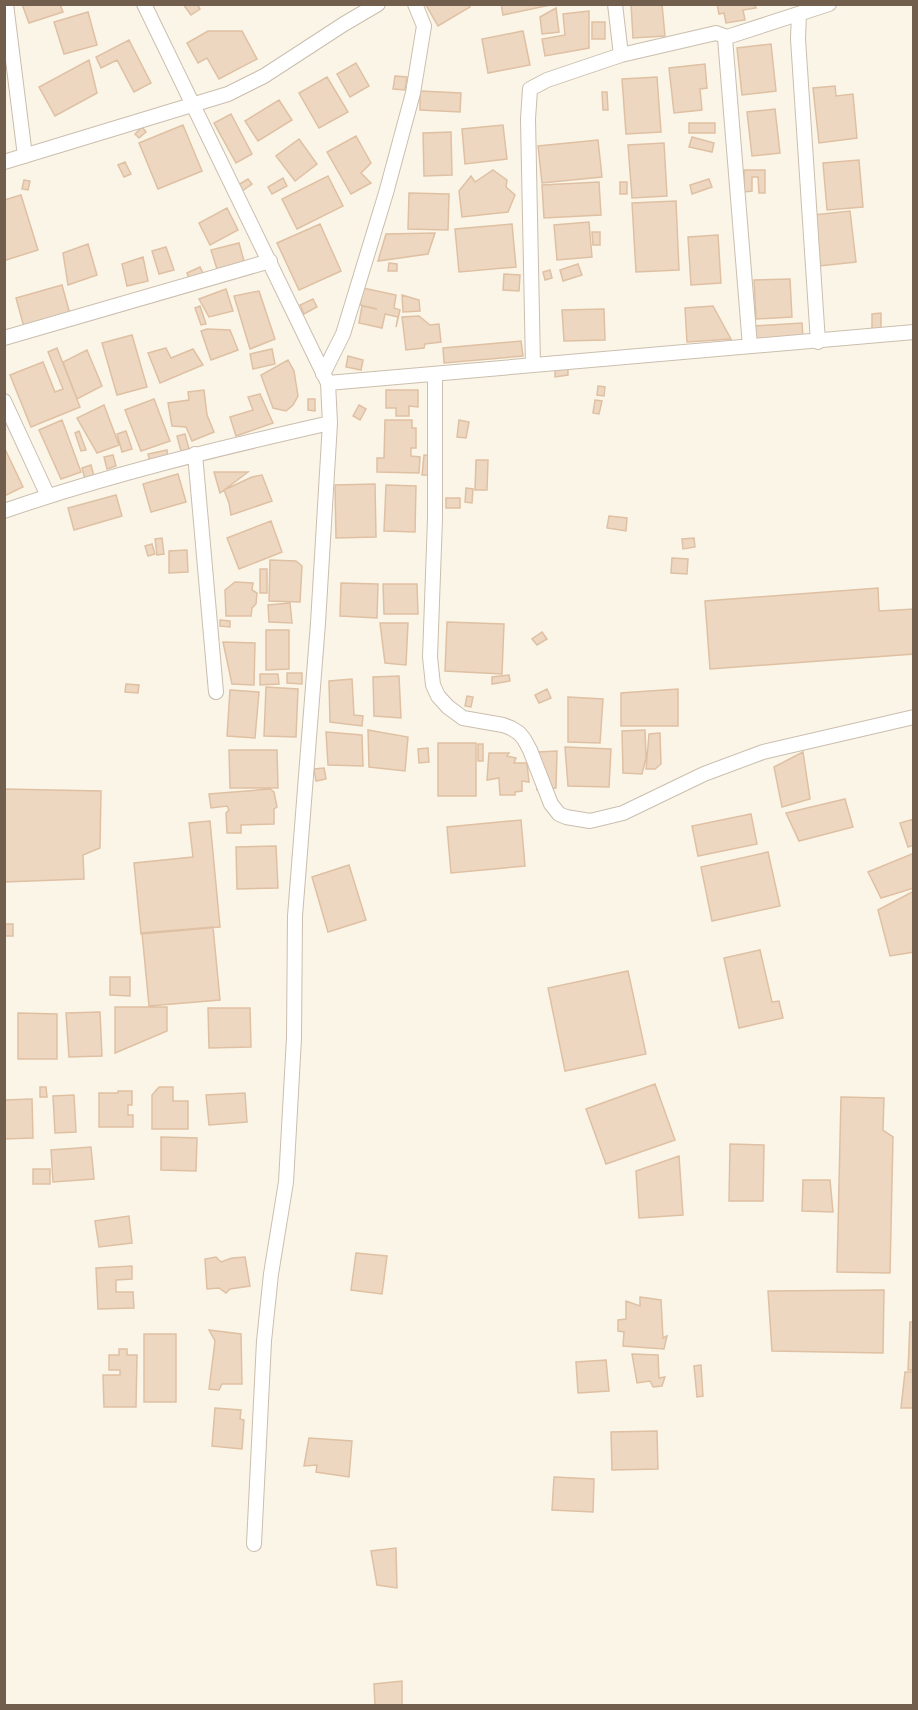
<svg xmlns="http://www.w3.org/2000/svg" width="918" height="1710" font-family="Poppins,sans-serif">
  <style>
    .building { fill: #edd7c1; stroke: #dfc0a3; stroke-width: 1.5 }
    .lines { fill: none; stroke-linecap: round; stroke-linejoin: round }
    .street-casing { stroke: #cbbeae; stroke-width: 16 }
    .street { stroke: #fff; stroke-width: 14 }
  </style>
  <rect width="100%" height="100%" fill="#faf5e7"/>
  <path class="building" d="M22,4H60L63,12L29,23Z
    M183,4H197L200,9L191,15Z
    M428,4H469L470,7L438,26L426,5Z
    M501,4H555L503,15Z
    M631,4H662L665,36L633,38Z
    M717,4H755L756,8L743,10L745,20L726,23L724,13L719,14Z
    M556,8L559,32L542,34L540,17Z
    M589,11V48L545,56L542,39L565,35L563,14Z
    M88,12L97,45L64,54L54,22Z
    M592,22H605V39H592Z
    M208,31H242L257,59L219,79L207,58L198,63L187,43Z
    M523,31L530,65L488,73L482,39Z
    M129,40L151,83L134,92L117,60L101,68L96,57Z
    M771,44L776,91L742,95L737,48Z
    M89,60L97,93L55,116L39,87Z
    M356,63L369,86L350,97L337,74Z
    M705,64L707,88L700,89L702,110L674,113L669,68Z
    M395,76L407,77L405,90L393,89Z
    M327,77L348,112L319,128L299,93Z
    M657,77L661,132L626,134L622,79Z
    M835,86L836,96L853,94L857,138L819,143L813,88Z
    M420,91L461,93L460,112L420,110Z
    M602,92H607L608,110H603Z
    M279,100L292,120L258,141L245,121Z
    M775,109L780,153L752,156L747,112Z
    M231,114L252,154L236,163L214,123Z
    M689,123H715V133H689Z
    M183,125L202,171L158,189L139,143Z
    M503,125L507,159L465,164L462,129Z
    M142,127L146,132L139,138L135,134Z
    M451,132L452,175L424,176L423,133Z
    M356,136L371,163L361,173L371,183L351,194L327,152Z
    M692,137L714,143L712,152L689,147Z
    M299,139L317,164L295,181L276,156Z
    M598,140L602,177L542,183L538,146Z
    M664,143L667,196L632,198L628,145Z
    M859,160L863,207L827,210L823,163Z
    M125,162L131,174L124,177L118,165Z
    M493,170L507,180L506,187L515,195L508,212L462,217L459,191L471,176L475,182Z
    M744,170H765V193H759L758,177H752V191L744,192Z
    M328,176L343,206L297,229L282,199Z
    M283,178L287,186L272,194L268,187Z
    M248,179L252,184L242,191L238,185Z
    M709,179L712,187L692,194L690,185Z
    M24,180L30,181L28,190L22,189Z
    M599,182L601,215L544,218L542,185Z
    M620,182H627V194H620Z
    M409,193L449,194L448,230L408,229Z
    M21,195L38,250L6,260L4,254V200Z
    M676,201L679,270L636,272L632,203Z
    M227,208L238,230L210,245L199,223Z
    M850,211L856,262L819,266L814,215Z
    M589,222L592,257L557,260L554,225Z
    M320,224L341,271L299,290L277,243Z
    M512,224L516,267L459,272L455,229Z
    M592,232H600V245H593Z
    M435,233L428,254L378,261L386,234Z
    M718,235L721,283L691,285L688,237Z
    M239,243L244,261L217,269L211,250Z
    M88,244L97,275L68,285L63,253Z
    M166,247L174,270L159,274L152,251Z
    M143,257L148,281L127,286L122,264Z
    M389,263L397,264V271H388Z
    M578,264L582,275L563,281L560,270Z
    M200,267L203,273L189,279L187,273Z
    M550,270L552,278L545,280L543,272Z
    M504,274L520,275L519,291L503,290Z
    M790,279L792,317L756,319L754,280Z
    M62,285L70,314L24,327L16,298Z
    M363,288L396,295L394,308L400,310L396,327L398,317L385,314L382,328L359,323L362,306L377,309L360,305Z
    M226,289L233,311L209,317L199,299Z
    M259,291L275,339L250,349L234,296Z
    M402,295L419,300L420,311L403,312Z
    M313,299L317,307L304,314L300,305Z
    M200,306L206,324L201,325L195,308Z
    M713,306L731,339L687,342L685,308Z
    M604,309L605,340L564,341L562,310Z
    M881,313V329H872V314Z
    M419,316L430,325L439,324L441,342L425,344L424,348L406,350L402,317Z
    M802,323L803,339L756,342L754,326Z
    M207,329L230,330L238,350L211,360L201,331Z
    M132,335L147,387L117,395L102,343Z
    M521,341L523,356L444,363L443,348Z
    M57,348L80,407L31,427L10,375L43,362L55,392L63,389L48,352Z
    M166,348L171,358L193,349L203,365L160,383L148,353Z
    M272,349L275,364L253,369L250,354Z
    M87,350L102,386L77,399L63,362Z
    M348,356L363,360L361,370L346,367Z
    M288,360L294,371L298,396L293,405L286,411L273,408L261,375Z
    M568,367V375L555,377V368Z
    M598,386L605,387L604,396L597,395Z
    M204,390L207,415L214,432L192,441L186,427L172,426L168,403L189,400L188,392Z
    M386,390H418V407L409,406V416H396V408H386Z
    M260,394L273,423L236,436L230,417L253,410L248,397Z
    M154,399L170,441L141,451L125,410Z
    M308,399H315V411L308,410Z
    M595,400L602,401L599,414L593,413Z
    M104,405L119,445L97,453L77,418Z
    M359,405L366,409L360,420L353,416Z
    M62,420L81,472L61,479L39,430Z
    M385,420H412V428H416V448H411V456L420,457L419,473L377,472V458H384Z
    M459,420L469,422L466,438L457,437Z
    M79,431L86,450L81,451L75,433Z
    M126,431L132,449L122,452L117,434Z
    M185,434L189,449L181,451L177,436Z
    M4,447L23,487L4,496Z
    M167,450L168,459L150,462L148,454Z
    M113,455L116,466L107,469L104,457Z
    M424,455L432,456L430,475H422Z
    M476,460H488L487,490H475Z
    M91,465L94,476L85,479L82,468Z
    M214,472H248L220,493Z
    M178,474L186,502L151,512L143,484Z
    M262,475L272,501L231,515L229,503L224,490L252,477Z
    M375,484L376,537L336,538L335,485Z
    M386,485L416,486L415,532L384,531Z
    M466,488L473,489L472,503L465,502Z
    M116,495L122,516L74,530L68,508Z
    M446,498H460V508H446Z
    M609,516L627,518L626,531L607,528Z
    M271,521L282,552L239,569L227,538Z
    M162,538L164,554L157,555L155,539Z
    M694,538L695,547L683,549L682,539Z
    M152,544L155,554L148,556L145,546Z
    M187,550L188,572L169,573V551Z
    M672,558L688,559L687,574L671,573Z
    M270,560L296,561L302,566L300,602L269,601Z
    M260,569H267V593H260Z
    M235,582L253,583L252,590L257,593L256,604L252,608L251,616H226L225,590Z
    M341,583L378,584L377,618L340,616Z
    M383,584H417L418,614H384Z
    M878,588L879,611L914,609V654L710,669L705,601Z
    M290,603L292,623L269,622L268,605Z
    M220,620L230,621V627L220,626Z
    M447,622L504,624L502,674L445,671Z
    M380,623H408L406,665L385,663Z
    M266,630H289V669L266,670Z
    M542,632L547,639L537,645L532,639Z
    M223,642L255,643L254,685L232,684Z
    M287,673H302V684L287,683Z
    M260,674H278L279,684L260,685Z
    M509,675L510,681L492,684V677Z
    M399,676L401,718L374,716L373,677Z
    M352,679L354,715L363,716L362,726L330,722L329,681Z
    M126,684L139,685L138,693L125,692Z
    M266,687L298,689L296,737L264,736Z
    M547,689L551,698L539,703L535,695Z
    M678,689V726H621V693Z
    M230,690L259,692L255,738L227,736Z
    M467,696L473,697L471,707L465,706Z
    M568,697L603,699L600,743L568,742Z
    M368,730L408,737L405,771L369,767Z
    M645,730L646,758L642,774L623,773L622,731Z
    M326,732L362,735L363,766L328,765Z
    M660,733L661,764L655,769H646L649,734Z
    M438,743H476V796H438Z
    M478,744H483V761H478Z
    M565,747L611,749L609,787L568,786Z
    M428,748L429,762L419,763L418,749Z
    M229,750H277L278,788H230Z
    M557,751L556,788L537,790V752Z
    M803,752L810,799L782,807L774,767Z
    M489,753H509L507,756L516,758L514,763H527L529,782L522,781V791L515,792V795H500L499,778L487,780Z
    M324,768L326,779L316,781L314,769Z
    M4,789L101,791L100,848L83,855L84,879L4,882Z
    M270,789L274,792L277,807L274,809V824L241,825V833H227L226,813L229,810L227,806L211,808L209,794Z
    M845,799L853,827L799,841L786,813Z
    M751,814L757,844L698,856L692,826Z
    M914,819V845L908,847L900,823Z
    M521,820L525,866L451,873L447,827Z
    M210,821L220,927L141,934L134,863L193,857L189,823Z
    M276,846L278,888L237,889L236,847Z
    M768,852L780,906L712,921L701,867Z
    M914,853V888L881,898L868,872Z
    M349,865L366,920L328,932L312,877Z
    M914,891V952L890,956L878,910Z
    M4,924H13V936H4Z
    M213,927L220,1000L149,1006L142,933Z
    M760,950L772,1002L779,1001L783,1018L739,1028L724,958Z
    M628,971L646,1054L565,1071L548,988Z
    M110,977H130V996L110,995Z
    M115,1007H167V1031L115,1053Z
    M208,1008H250L251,1047L209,1048Z
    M100,1012L102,1056L69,1057L66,1013Z
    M18,1013L57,1014V1059H18Z
    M655,1084L675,1140L606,1164L586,1109Z
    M40,1087H46L47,1097H40Z
    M159,1087H173V1101H188V1129H152V1095Z
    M118,1091H132V1105H128V1115H133V1127H99V1093H118Z
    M245,1093L247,1122L209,1125L206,1095Z
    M74,1095L76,1132L55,1133L53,1096Z
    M841,1097L884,1098L883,1130L893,1137L890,1273L837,1272Z
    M32,1099L33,1138L4,1139V1100Z
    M161,1137L197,1138L196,1171L161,1170Z
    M730,1144L764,1145L763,1201H729Z
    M91,1147L94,1179L53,1182L51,1150Z
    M679,1156L683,1215L639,1218L636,1171Z
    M33,1169H50V1184H33Z
    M803,1180H830L833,1212L802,1211Z
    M129,1216L132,1243L99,1247L95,1221Z
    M356,1253L387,1256L382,1294L351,1290Z
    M216,1257L221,1262L232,1258L245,1257L250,1286L230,1289L226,1293L219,1288L207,1289L205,1259Z
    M132,1266V1279L116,1280V1292H133L134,1308L98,1309L96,1268Z
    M884,1290L883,1353L772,1351L768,1291Z
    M640,1297L661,1300L663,1338L667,1336L664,1349L623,1346L624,1332L618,1331V1320L626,1319V1301L640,1306Z
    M910,1322H914V1370H908Z
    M209,1330L241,1334L242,1384H222L219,1390L209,1389L215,1341Z
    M144,1334H176V1402H144Z
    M119,1349H127V1355H137L136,1407H104L103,1375H120V1370H109V1355H119Z
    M632,1354L658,1355L659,1378L665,1377L662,1386L653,1387L650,1381L637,1383Z
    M606,1360L609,1391L578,1393L576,1362Z
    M701,1365L703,1396L697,1397L694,1366Z
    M905,1372H914V1408H901Z
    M215,1408L241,1410L240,1419L244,1420L242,1449L212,1446Z
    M657,1431L658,1469L612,1470L611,1432Z
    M309,1438L352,1441L349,1477L316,1472L317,1465L304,1466Z
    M554,1477L594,1479L593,1512L552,1510Z
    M396,1548L397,1588L377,1585L371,1551Z
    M402,1681V1706H375L374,1684Z"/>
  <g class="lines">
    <g class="street-casing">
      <path id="street" d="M6,4L25,156
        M144,4L328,383L914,332
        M615,4L621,55
        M799,14L798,39L818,342
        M727,37L829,4
        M4,162L228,94L264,76L344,24L378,4
        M4,338L270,261
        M533,365L528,119L530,89L547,80L621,55L716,33L727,37L725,38L750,346
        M323,374L343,334L386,193L413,93L424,26L415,4
        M435,374V519L430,657L433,685L438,696L448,707L463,718L503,725L511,728L519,733L524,739L530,750L551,804L559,814L566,817L590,821L623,813L704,774L763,752L914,717
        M4,401L48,496
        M195,454L216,692
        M4,511C111,474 220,448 330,423
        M254,1544L264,1341L271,1274L286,1182L294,1038L295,916L318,623L330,423L328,383"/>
    </g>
    <use href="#street" class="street"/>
  </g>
  <rect width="918" height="1710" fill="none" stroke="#725e4d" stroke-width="12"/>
</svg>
